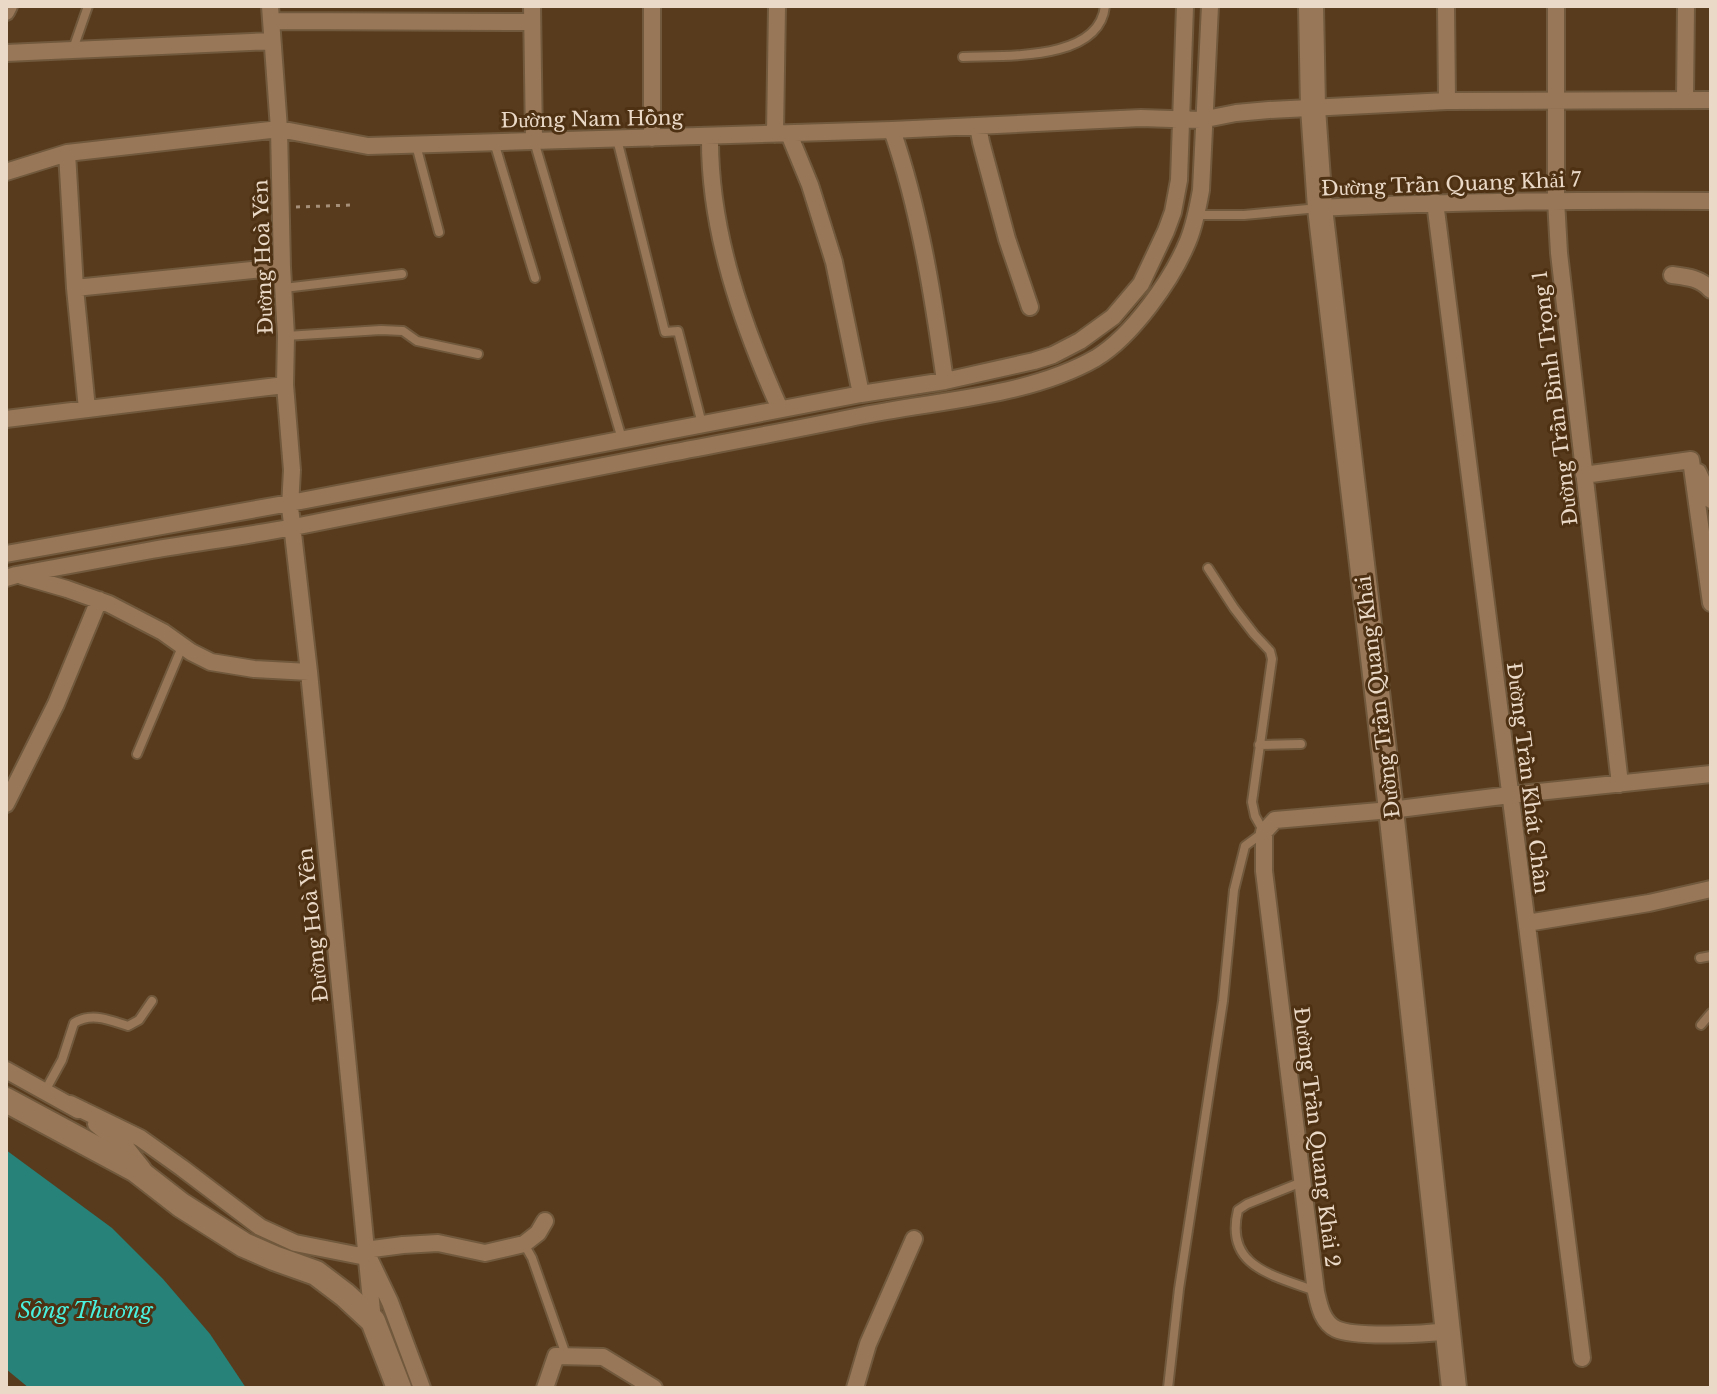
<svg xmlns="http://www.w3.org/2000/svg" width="1717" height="1394" font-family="'Libre Baskerville',serif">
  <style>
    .water { fill: #278279 }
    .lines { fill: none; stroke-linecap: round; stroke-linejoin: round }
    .lane-casing { stroke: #71593d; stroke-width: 12 }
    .street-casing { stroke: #71593d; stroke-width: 20 }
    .secondary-casing { stroke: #71593d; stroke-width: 28 }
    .path { stroke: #a79079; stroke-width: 3; stroke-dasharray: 4 6; stroke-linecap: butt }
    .lane { stroke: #987758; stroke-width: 8 }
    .street { stroke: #987758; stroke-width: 16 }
    .secondary { stroke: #987758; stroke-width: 24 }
    .labels { text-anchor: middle; stroke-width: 6; stroke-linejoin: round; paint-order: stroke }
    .street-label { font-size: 20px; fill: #ebd9c8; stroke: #4d3112 }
    .water-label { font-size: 22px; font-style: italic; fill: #49f0e0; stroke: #4d3112 }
  </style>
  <rect width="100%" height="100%" fill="#583b1d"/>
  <path class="water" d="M6,1150L112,1228L163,1279L210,1334L246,1388H29L6,1369Z"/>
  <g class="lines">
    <g class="lane-casing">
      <path id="lane" d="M73,49L88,6
        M963,57C1004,55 1099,62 1105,6
        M617,139L665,332L678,331L702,424
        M534,141L622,439
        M494,142L535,278
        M416,145L439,232
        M1197,215H1244L1319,208
        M284,288L402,274
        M286,336L381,330L403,331L417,341L478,354
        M1259,745L1301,744
        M137,754L182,647
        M1700,958L1711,956
        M1701,1025L1711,1013
        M45,1091L62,1060L74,1023C92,1012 109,1020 128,1026L139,1020L152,1001
        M1302,1182L1247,1204L1238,1210C1224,1267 1273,1275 1315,1291
        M524,1244L532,1258L566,1355
        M1168,1388L1179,1289L1223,1001L1234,890L1245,846L1264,832L1255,816L1252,802L1272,659L1270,651L1254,634L1234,608L1208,568"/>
    </g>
    <g class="street-casing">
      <path id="street" d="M270,6L279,129L282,267L286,336L285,385L292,470L290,507L309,672L373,1321
        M532,6L534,140
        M1446,6L1447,101
        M1556,6V200L1559,253L1620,784
        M6,12L9,6
        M271,21L532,22
        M6,53L272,41
        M1685,100L1686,6
        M978,126L981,142L1007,239L1030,307
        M892,130C920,211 933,296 945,381
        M775,134L777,6
        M789,134L810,185L834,262L861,394
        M710,136C709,231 742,324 780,409
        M652,138V6
        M67,153L75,288L87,409
        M6,172L67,153L279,129L368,146L892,130L1141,118L1201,120L1236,113L1269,110L1447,101L1711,100
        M1435,202L1582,1358
        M1320,208C1451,201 1580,200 1711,201
        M1672,275C1688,277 1700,278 1711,290
        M75,288L282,267
        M6,419L285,385
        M1698,472L1711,500
        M1584,475L1691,460L1711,603
        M6,554L290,503L861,394L945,381L1034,361L1053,355L1080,341L1113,317L1141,284L1166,231L1173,212L1179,180L1185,6
        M22,576L67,589L109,604L163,632L191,652L211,662L254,669L309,672
        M6,578L16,575C61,567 107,558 152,550C199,542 247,536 294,527C414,503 535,479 655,456C722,443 788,431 855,417C933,400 1026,398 1096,358C1132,336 1172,280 1188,241C1195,224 1198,207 1201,190L1210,6
        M6,804L56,704L99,600
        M1527,923L1649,903L1711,889
        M6,1070L78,1110
        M70,1104L140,1138L182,1168L260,1227L295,1243L366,1257
        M96,1124L128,1150L143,1169
        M365,1250L403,1245L438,1243L485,1253L524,1244L538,1233L545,1221
        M369,1258L390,1302L422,1388
        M1448,1331C1425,1334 1355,1338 1336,1329C1322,1322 1319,1305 1316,1292L1264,871V832L1275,820L1391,810L1510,795L1711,774
        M545,1388L556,1356L603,1357L654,1388
        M855,1388L868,1344L914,1239"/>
    </g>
    <g class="secondary-casing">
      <path id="secondary" d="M1311,6L1313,108L1320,208L1391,810L1454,1388
        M6,1100L136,1170L181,1205L244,1245L274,1258L316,1273L345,1295L373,1321L399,1388"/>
    </g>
    <path class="path" d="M296,207L352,205"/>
    <use href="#lane" class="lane"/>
    <use href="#street" class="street"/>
    <use href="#secondary" class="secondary"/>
  </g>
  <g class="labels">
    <g class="street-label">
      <text transform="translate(592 119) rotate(-1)" y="7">Đường Nam Hồng</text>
      <text transform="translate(1451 184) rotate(-2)" y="7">Đường Trần Quang Khải 7</text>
      <text transform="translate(263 257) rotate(-92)" y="7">Đường Hoà Yên</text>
      <text transform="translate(1555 398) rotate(-97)" y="7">Đường Trần Bình Trọng 1</text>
      <text transform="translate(1378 697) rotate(-97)" y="7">Đường Trần Quang Khải</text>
      <text transform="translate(1528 778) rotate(83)" y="7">Đường Trần Khát Chân</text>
      <text transform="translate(313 925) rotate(-96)" y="7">Đường Hoà Yên</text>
      <text transform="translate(1317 1137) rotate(83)" y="7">Đường Trần Quang Khải 2</text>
    </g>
    <g class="water-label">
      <text x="85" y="1318">Sông Thương</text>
    </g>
  </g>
  <rect width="1717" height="1394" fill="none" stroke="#ebd9c8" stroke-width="16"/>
</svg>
